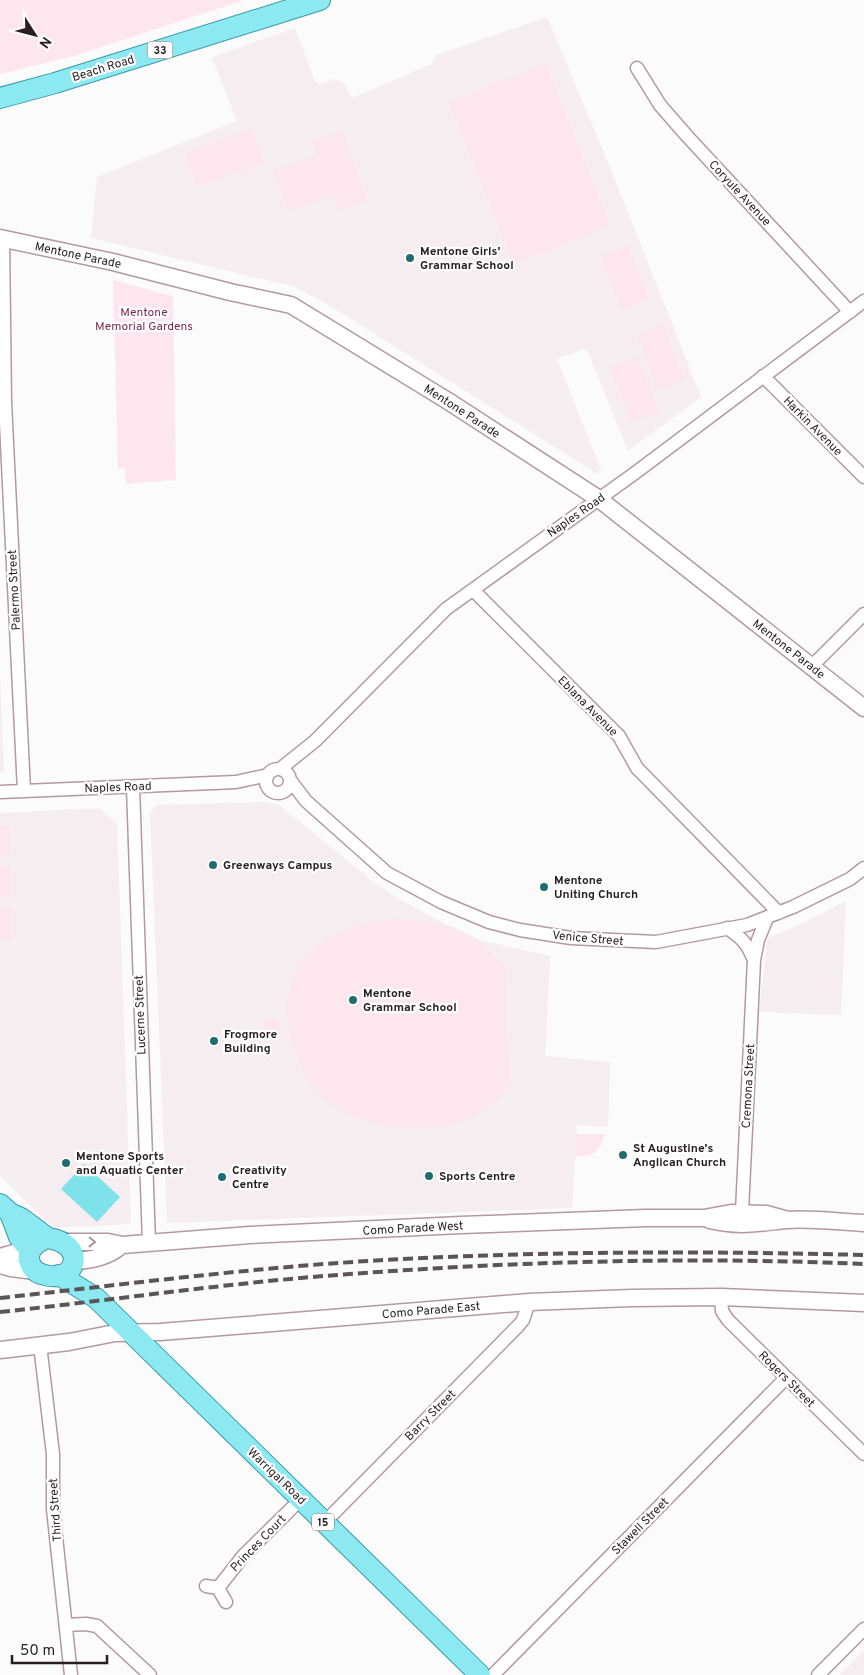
<svg xmlns="http://www.w3.org/2000/svg" width="864" height="1675" font-family="Overpass,sans-serif">
  <style>
    .built { fill: #f6edf0 }
    .green { fill: #fde6ee }
    .water { fill: #7fe2eb }
    .lines { fill: none; stroke-linecap: round; stroke-linejoin: round }
    .minor-casing { stroke: #b598a2; stroke-width: 15 }
    .tertiary-casing { stroke: #b598a2; stroke-width: 19 }
    .primary-casing { stroke: #3898a2; stroke-width: 22 }
    .minor { stroke: #fff; stroke-width: 12 }
    .tertiary { stroke: #fff; stroke-width: 16 }
    .primary { stroke: #8ce9f1; stroke-width: 20 }
    .rail { stroke: #5d5457; stroke-width: 4; stroke-dasharray: 10 5; stroke-linecap: butt }
    .oneway { stroke: #9e999b }
    .poi-dot { fill: #216c72; stroke: #fff; stroke-width: 2 }
    .labels { text-anchor: middle; stroke-width: 4.5; stroke-linejoin: round; paint-order: stroke }
    .shield { fill: #fff; stroke: #686164; stroke-width: 1 }
    .shield-label { font-size: 11px; font-weight: bold; fill: #281d21 }
    .street-label { font-size: 12px; fill: #281d21; stroke: #fff }
    .poi-label { font-size: 12px; font-weight: bold; fill: #281d21; stroke: #fff; text-anchor: start }
    .park-label { font-size: 12px; fill: #7d2950; stroke: #fff }
  </style>
  <rect width="100%" height="100%" fill="#fbfbfb"/>
  <path class="built" d="M547,17L614,177L701,397L628,451L588,352L584,349L557,359L601,470L596,473L327,304L295,287L91,238L97,177L237,121L212,57L295,28L315,82L323,84L333,79L343,82L352,98L432,64L436,55Z
    M0,673L4,772H0Z
    M261,802L279,805L374,882L401,900L434,918L480,940L550,956L545,1056L610,1062L608,1127L577,1125L572,1208L167,1223L150,812L158,805Z
    M100,808L117,824L131,1224L54,1228L0,1176V813Z
    M846,901L841,1015L759,1012L768,938L801,924Z
    M864,1650V1675H840Z"/>
  <path class="green" d="M0,0H244L74,56L0,74Z
    M546,64L610,225L513,264L449,103Z
    M253,129L264,163L196,186L185,153Z
    M342,131L367,200L339,210L333,195L288,211L273,171L317,156L312,142Z
    M627,245L649,299L622,310L600,256Z
    M113,280L173,296L176,480L126,484L125,468L118,469Z
    M663,324L685,379L658,390L636,335Z
    M638,357L659,411L632,422L610,368Z
    M0,826H9L10,856L0,857Z
    M0,867H10L11,897L0,898Z
    M11,908V939H0V909Z
    M391,919C405,920 420,921 434,923C462,929 486,946 506,967L505,1024L511,1080C506,1087 502,1096 495,1101C483,1112 464,1121 448,1125C440,1127 430,1127 422,1127C388,1129 353,1121 326,1100C299,1079 279,1019 290,986C297,966 311,947 329,937C348,926 370,923 391,919Z
    M277,1018L279,1032L264,1034L263,1020Z
    M576,1134H605C598,1153 596,1155 575,1157Z"/>
  <path class="water" d="M84,1164L120,1197L97,1222L61,1189Z"/>
  <g class="lines">
    <g class="minor-casing">
      <path id="minor" d="M637,68L660,105L687,136L850,312
        M3,239L5,402L24,791
        M763,376L864,477
        M473,590L619,736L637,768L779,913
        M811,667L864,614
        M280,769L315,741L446,609L635,473L864,301
        M266 781a12 12 0 1 1 24 0a12 12 0 1 1-24 0Z
        M290,780L306,801L387,873L441,902L489,922L520,930L571,938L656,942L747,925L793,907L850,879L864,868
        M133,787L149,1243
        M0,792L236,782L268,775
        M727,928C742,938 747,943 754,960
        M742,1212L754,960L758,940L767,918
        M721,1297L722,1311L728,1320L864,1454
        M40,1345L53,1454V1509L71,1675
        M324,1523L518,1326L523,1320L529,1302
        M206,1586L218,1588L226,1602
        M218,1588L244,1555L301,1499
        M66,1625L86,1624L97,1626L150,1675
        M493,1675L786,1378
        M818,1675L864,1629"/>
    </g>
    <g class="tertiary-casing">
      <path id="tertiary" d="M0,238L113,262L230,292L291,305L448,401L599,499L864,708
        M710,1220C739,1227 757,1223 786,1220C812,1218 839,1222 864,1223
        M61,1242H108L122,1245L250,1235L461,1225L646,1218H704L731,1213L766,1214L788,1220
        M0,1257L17,1252L29,1254
        M75,1261C92,1260 108,1257 122,1245
        M0,1265L11,1268L35,1271
        M0,1350L69,1342L115,1333L160,1332L529,1302L631,1298L721,1297L864,1303"/>
    </g>
    <g class="primary-casing">
      <path id="primary" d="M0,98L55,83L320,0
        M0,1204L10,1213L21,1218L48,1238
        M10,1213L19,1237L30,1251
        M48,1238C88,1244 77,1284 45,1275C39,1274 35,1272 32,1267C23,1253 35,1242 48,1238Z
        M59,1275L96,1298L480,1675"/>
    </g>
    <use href="#minor" class="minor"/>
    <use href="#tertiary" class="tertiary"/>
    <use href="#primary" class="primary"/>
    <path class="rail" d="M0,1298C128,1284 257,1267 385,1260C545,1251 705,1251 864,1255
      M0,1312C104,1301 207,1286 312,1277C495,1262 680,1256 864,1264"/>
  </g>
  <defs><path id="oneway-chevron" d="M-2-3.5L2.5 0L-2 3.5" fill="none" stroke-width="1.6" stroke-linecap="round" stroke-linejoin="round" transform="scale(1.25)"/></defs>
  <use class="oneway" href="#oneway-chevron" transform="translate(92 1242) rotate(1)"/>
  <g class="poi-dot">
    <circle cx="410" cy="258" r="5"/>
    <circle cx="213" cy="865" r="5"/>
    <circle cx="544" cy="887" r="5"/>
    <circle cx="353" cy="1000" r="5"/>
    <circle cx="214" cy="1041" r="5"/>
    <circle cx="623" cy="1155" r="5"/>
    <circle cx="66" cy="1163" r="5"/>
    <circle cx="429" cy="1176" r="5"/>
    <circle cx="222" cy="1177" r="5"/>
  </g>
  <g class="labels">
    <g class="shield">
      <rect x="147.5" y="41.5" width="25" height="17" rx="4"/>
      <rect x="312" y="1513.5" width="22" height="17" rx="4"/>
    </g>
    <g class="shield-label">
      <text x="160" y="54">33</text>
      <text x="323" y="1526">15</text>
    </g>
    <g class="street-label">
      <text transform="translate(103 68) rotate(-17)" y="4">Beach Road</text>
      <text transform="translate(740 193) rotate(47)" y="4">Coryule Avenue</text>
      <text transform="translate(78 255) rotate(12)" y="4">Mentone Parade</text>
      <text transform="translate(462 411) rotate(33)" y="4">Mentone Parade</text>
      <text transform="translate(813 426) rotate(45)" y="4">Harkin Avenue</text>
      <text transform="translate(576 515) rotate(-35)" y="4">Naples Road</text>
      <text transform="translate(14 590) rotate(-93)" y="4">Palermo Street</text>
      <text transform="translate(789 649) rotate(38)" y="4">Mentone Parade</text>
      <text transform="translate(588 706) rotate(45)" y="4">Eblana Avenue</text>
      <text transform="translate(118 787) rotate(-2)" y="4">Naples Road</text>
      <text transform="translate(588 938) rotate(5)" y="4">Venice Street</text>
      <text transform="translate(140 1015) rotate(-92)" y="4">Lucerne Street</text>
      <text transform="translate(748 1086) rotate(-87)" y="4">Cremona Street</text>
      <text transform="translate(413 1228) rotate(-3)" y="4">Como Parade West</text>
      <text transform="translate(431 1310) rotate(-5)" y="4">Como Parade East</text>
      <text transform="translate(787 1379) rotate(45)" y="4">Rogers Street</text>
      <text transform="translate(430 1415) rotate(-45)" y="4">Barry Street</text>
      <text transform="translate(277 1476) rotate(44)" y="4">Warrigal Road</text>
      <text transform="translate(55 1510) rotate(-94)" y="4">Third Street</text>
      <text transform="translate(640 1526) rotate(-45)" y="4">Stawell Street</text>
      <text transform="translate(258 1543) rotate(-46)" y="4">Princes Court</text>
    </g>
    <g class="poi-label">
      <text x="420" y="255">Mentone Girls'<tspan x="420" dy="14">Grammar School</tspan></text>
      <text x="223" y="869">Greenways Campus</text>
      <text x="554" y="884">Mentone<tspan x="554" dy="14">Uniting Church</tspan></text>
      <text x="363" y="997">Mentone<tspan x="363" dy="14">Grammar School</tspan></text>
      <text x="224" y="1038">Frogmore<tspan x="224" dy="14">Building</tspan></text>
      <text x="633" y="1152">St Augustine's<tspan x="633" dy="14">Anglican Church</tspan></text>
      <text x="76" y="1160">Mentone Sports<tspan x="76" dy="14">and Aquatic Center</tspan></text>
      <text x="232" y="1174">Creativity<tspan x="232" dy="14">Centre</tspan></text>
      <text x="439" y="1180">Sports Centre</text>
    </g>
    <g class="park-label">
      <text x="144" y="316">Mentone<tspan x="144" dy="14">Memorial Gardens</tspan></text>
    </g>
  </g>
  <g transform="translate(35 35) rotate(126)" stroke="#ffffff" stroke-width="4" paint-order="stroke">
  <path d="M0-4L9 19L0 12L-9 19Z" fill="#281d21"/>
  <text y="-8" font-size="14" font-weight="bold" text-anchor="middle" fill="#281d21">N</text>
  </g>
  <path d="M12 1655v8h95v-8" fill="none" stroke="#281d21" stroke-width="2.5"/>
  <text x="20" y="1655" font-size="15" fill="#281d21" stroke="#ffffff" stroke-width="4" paint-order="stroke">50 m</text>
</svg>
